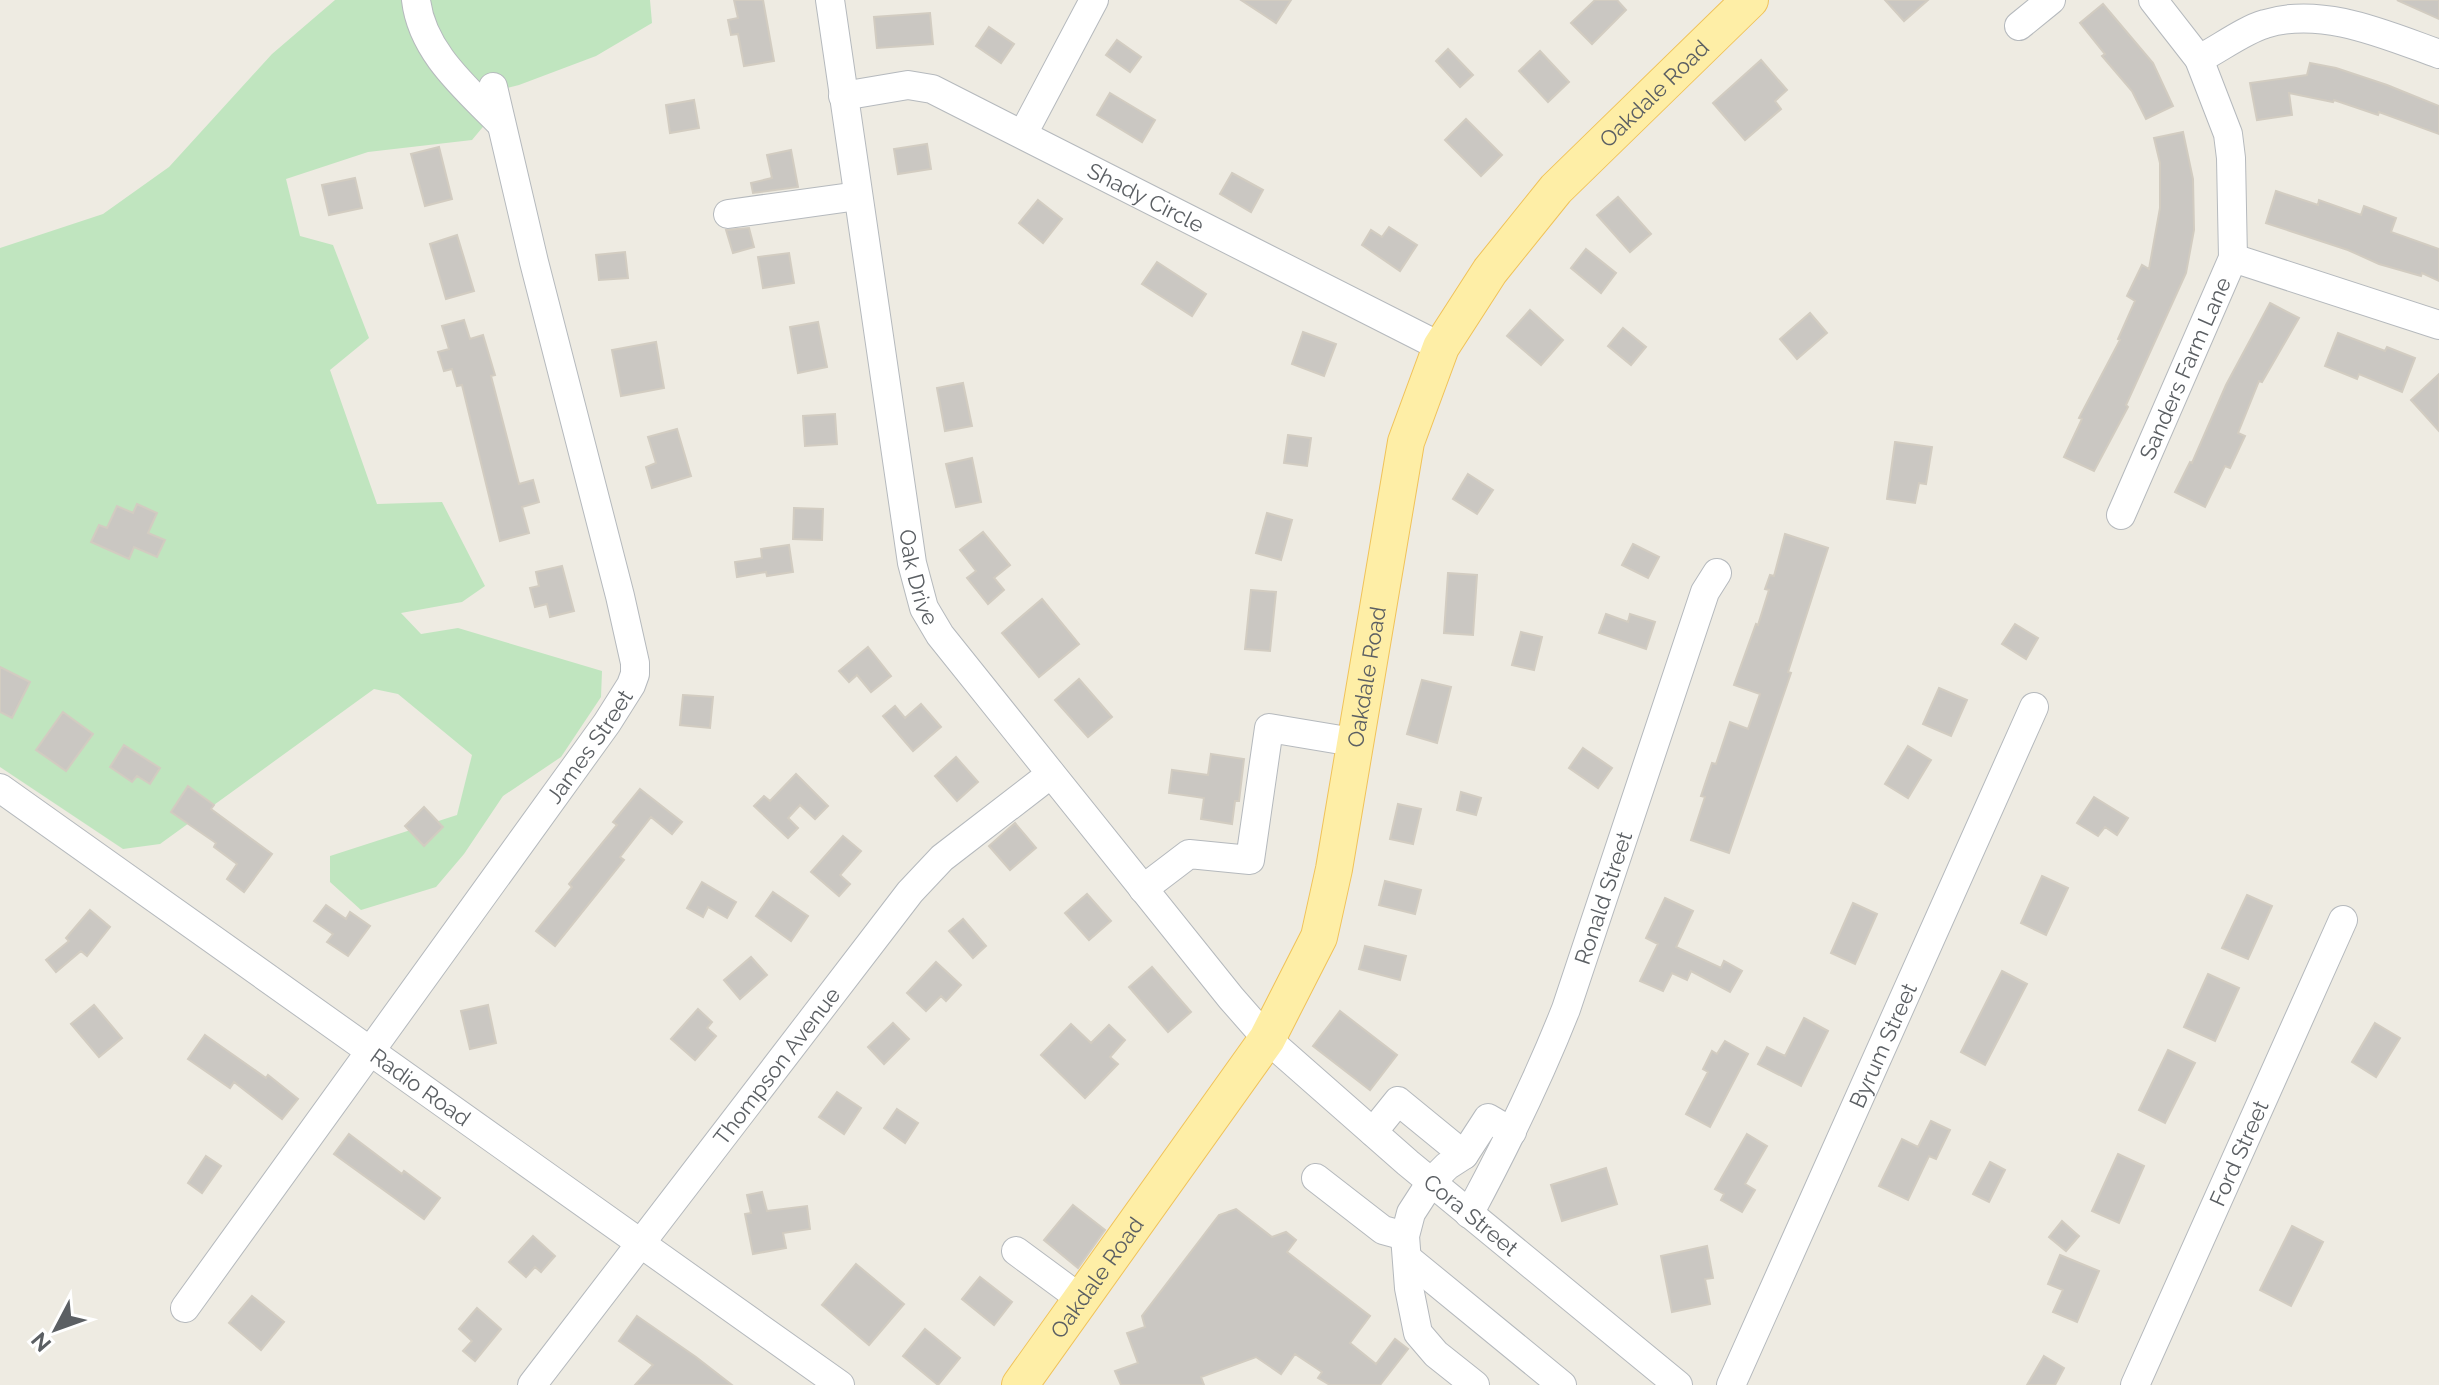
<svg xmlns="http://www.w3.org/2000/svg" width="2439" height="1385" font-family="Raleway,sans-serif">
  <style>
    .green { fill: #c0e5bf }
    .building { fill: #cac7c2; stroke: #d2ccc1; stroke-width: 2 }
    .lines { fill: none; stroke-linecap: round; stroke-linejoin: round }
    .minor-casing { stroke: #b5b9bd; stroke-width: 30 }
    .major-casing { stroke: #f0c259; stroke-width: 38 }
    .minor { stroke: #fff; stroke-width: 28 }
    .major { stroke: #feeea6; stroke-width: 36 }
    .labels { text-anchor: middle; stroke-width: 7; stroke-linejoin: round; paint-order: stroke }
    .street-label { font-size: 22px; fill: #5b5f63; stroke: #fff }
  </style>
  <rect width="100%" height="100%" fill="#eeebe2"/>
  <path class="green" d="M335,0H650L652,23L596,56L519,85L464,99L487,122L472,140L368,152L286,179L300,236L333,245L369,338L330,370L377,504L442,502L485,586L462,602L401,613L421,634L458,628L602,671L601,697L561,757L503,796L464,854L436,887L361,910L330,882V856L457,815L472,755L398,694L374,689L160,844L123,849L0,767V248L103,214L169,167L272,54Z"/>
  <path class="building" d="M734,0H763L774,61L744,66L738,34L731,35L728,20L738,18Z
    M1241,0H1291L1276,23Z
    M1595,0H1617L1626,10L1592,44L1571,23Z
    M1885,0H1928L1904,21Z
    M2397,0H2439V19Z
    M2103,4L2153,63L2173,106L2146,119L2132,91L2102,56L2105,54L2080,23Z
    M930,13L933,44L877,48L874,17Z
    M989,27L1014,44L1001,63L976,46Z
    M1117,40L1141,57L1130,72L1106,55Z
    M1448,49L1473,75L1460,87L1436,61Z
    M1540,51L1569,82L1548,102L1519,71Z
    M1761,60L1787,90L1775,101L1781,109L1745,140L1713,103Z
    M2310,63L2336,68L2387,85L2439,106V134L2379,112L2378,115L2334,100L2333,102L2289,93L2292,115L2257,120L2250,83L2307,75Z
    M1110,93L1155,120L1142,142L1097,115Z
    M694,100L699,128L670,133L666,105Z
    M1466,119L1502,155L1481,176L1445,140Z
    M2183,132L2193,179L2194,230L2186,273L2126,405L2128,407L2094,471L2064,457L2082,419L2079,418L2120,340L2118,339L2135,301L2127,296L2142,265L2149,269L2160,208V163L2154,138Z
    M927,144L931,169L898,174L894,149Z
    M439,147L452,199L425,206L411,154Z
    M791,150L798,187L753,193L751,183L772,178L767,155Z
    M1232,173L1263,190L1251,212L1220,194Z
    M355,178L362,208L329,215L322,185Z
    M2276,191L2318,205L2319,200L2361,215L2364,206L2396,218L2391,232L2439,249V281L2422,273L2421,276L2379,264L2348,250L2266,223Z
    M1618,197L1651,234L1630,252L1597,215Z
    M1038,200L1062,219L1043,243L1019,223Z
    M1389,227L1417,245L1400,271L1362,245L1371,230L1382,237Z
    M749,228L754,247L733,253L726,230Z
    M457,235L474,291L446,299L430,244Z
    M1586,249L1616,273L1601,293L1571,268Z
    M625,252L628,278L599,280L596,255Z
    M789,253L794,283L763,288L758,257Z
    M1157,262L1206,294L1192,316L1142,284Z
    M2270,303L2299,318L2262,382L2259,381L2238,433L2245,436L2230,468L2225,466L2205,507L2175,492L2190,462L2192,463L2226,385Z
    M1530,310L1563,340L1541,365L1507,336Z
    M1810,313L1827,333L1797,359L1780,339Z
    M464,320L470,339L483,335L495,375L491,376L519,484L533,480L539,502L522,507L529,533L500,541L462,385L457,386L452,369L444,371L438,352L449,349L442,326Z
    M818,322L827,367L798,373L790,327Z
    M1623,328L1646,347L1631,365L1608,346Z
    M1303,332L1336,344L1324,376L1292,364Z
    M2338,333L2385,351L2387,347L2415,358L2402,392L2359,374L2357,379L2325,366Z
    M656,342L664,388L621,396L612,350Z
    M2439,374V431L2411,400Z
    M963,383L972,426L945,431L937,388Z
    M835,414L837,444L805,446L803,416Z
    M677,429L691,476L652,488L646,467L656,463L648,437Z
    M1288,435L1311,438L1307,466L1284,463Z
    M1895,442L1932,447L1926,484L1919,483L1915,503L1887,499Z
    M972,458L981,502L956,507L946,464Z
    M1468,474L1493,490L1477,514L1453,499Z
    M137,504L157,513L148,533L165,540L157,557L134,547L129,559L91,542L99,525L107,528L117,506L133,513Z
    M794,508L823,509L822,540L793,539Z
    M1267,513L1292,520L1281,560L1256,553Z
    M983,532L1010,565L994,578L1004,590L988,604L967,578L976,571L960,550Z
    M1785,534L1828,548L1788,672L1791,673L1729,853L1691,840L1705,797L1701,796L1712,763L1716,764L1730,722L1748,729L1760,694L1734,685L1756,624L1758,625L1769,590L1765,589L1770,575L1774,576Z
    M1633,544L1659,557L1648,578L1622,565Z
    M789,545L793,572L767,576L766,572L737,577L735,562L762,558L761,549Z
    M562,566L574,611L550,617L547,604L535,607L530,588L539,586L536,572Z
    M1448,573L1477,575L1473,635L1444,633Z
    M1251,590L1276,592L1270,651L1245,649Z
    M1042,599L1079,644L1039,677L1002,633Z
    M1606,614L1628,622L1630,614L1655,622L1646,649L1599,633Z
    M2015,624L2038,638L2026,659L2002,644Z
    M1521,632L1542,637L1534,670L1512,665Z
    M868,647L891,676L871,692L857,675L849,682L839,671Z
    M0,667L30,682L12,718L0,712Z
    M1079,679L1112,717L1088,737L1055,700Z
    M1422,680L1451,687L1437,743L1407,734Z
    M1939,688L1967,700L1951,736L1923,724Z
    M683,695L713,697L710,728L680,725Z
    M921,704L941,727L913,751L883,716L895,706L905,718Z
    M63,712L93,734L66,771L36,750Z
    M124,745L160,768L150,784L137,776L132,782L110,767Z
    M1908,746L1931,760L1908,798L1885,784Z
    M1583,748L1612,768L1598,788L1569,768Z
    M1211,754L1244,759L1239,801H1235L1232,824L1201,819L1204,798L1169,793L1172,770L1208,775Z
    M956,757L978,782L957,801L935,776Z
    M796,774L828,806L815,819L800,805L788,818L798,828L788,838L754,806L764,796L770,801Z
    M188,786L214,805L211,809L272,854L244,892L227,879L237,864L214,847L216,843L171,812Z
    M640,789L682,822L672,834L651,817L620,857L624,860L555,946L536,931L572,887L569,884L617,825L613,822Z
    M1461,792L1481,798L1476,815L1457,810Z
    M2094,797L2128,818L2117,835L2105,827L2098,836L2077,823Z
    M1398,804L1421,809L1413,844L1390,839Z
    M424,807L443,827L424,846L405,826Z
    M1015,823L1036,848L1010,870L989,846Z
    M843,836L861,851L840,875L850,884L839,896L811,872Z
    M2042,876L2068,888L2046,935L2021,923Z
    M1385,881L1421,890L1415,914L1379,905Z
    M702,882L736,902L727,918L708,907L703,917L687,908Z
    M773,892L808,916L791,941L756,916Z
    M1087,894L1111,921L1089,940L1065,913Z
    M2247,895L2272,906L2248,959L2222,948Z
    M1665,898L1693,911L1676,947L1721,968L1724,961L1742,971L1730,992L1691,971L1687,980L1672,973L1663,991L1640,981L1658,944L1646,938Z
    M1853,903L1877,914L1855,964L1831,953Z
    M326,905L346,919L350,912L370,926L348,956L327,942L333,934L314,921Z
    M90,910L110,927L87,956L81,951L56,972L46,960L69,941L66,938Z
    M963,919L986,946L973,958L949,931Z
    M1365,946L1406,956L1400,980L1359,969Z
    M751,957L767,975L740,999L724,980Z
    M936,962L961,985L946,1001L941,996L926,1011L907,993Z
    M1152,967L1191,1012L1168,1032L1129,987Z
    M2002,971L2027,984L1985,1065L1961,1052Z
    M2208,974L2239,988L2215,1041L2184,1027Z
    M94,1005L122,1038L99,1057L71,1024Z
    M488,1005L496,1043L470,1049L461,1011Z
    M698,1009L712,1022L707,1028L716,1036L695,1060L671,1039Z
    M1340,1011L1397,1055L1370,1090L1313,1046Z
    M1804,1018L1828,1031L1801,1086L1758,1064L1767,1047L1785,1056Z
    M893,1023L909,1039L884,1064L868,1047Z
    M2375,1023L2400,1038L2376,1077L2352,1062Z
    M1071,1024L1091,1043L1109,1025L1125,1040L1110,1057L1118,1064L1085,1098L1041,1055Z
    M205,1035L266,1078L268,1075L298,1099L282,1119L234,1082L230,1088L188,1059Z
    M1725,1041L1748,1054L1710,1127L1686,1114L1708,1072L1703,1069L1712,1051L1717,1054Z
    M2168,1050L2195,1063L2165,1123L2139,1110Z
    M837,1092L861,1108L844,1134L819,1117Z
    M897,1109L918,1123L905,1143L884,1128Z
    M1931,1121L1950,1130L1936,1159L1929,1156L1908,1200L1879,1186L1902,1139L1918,1147Z
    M349,1134L402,1174L404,1171L440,1198L424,1219L334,1154Z
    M1747,1134L1767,1146L1745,1184L1755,1190L1742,1212L1721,1200L1724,1194L1715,1189Z
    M2118,1154L2144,1166L2119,1223L2092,1211Z
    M206,1156L221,1166L202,1193L188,1183Z
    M1990,1162L2005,1170L1989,1202L1973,1194Z
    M1606,1168L1617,1204L1562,1221L1551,1185Z
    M762,1192L767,1211L807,1206L810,1229L783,1233L786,1248L753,1254L745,1214L751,1213L747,1195Z
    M1073,1205L1105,1230L1078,1268L1044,1240Z
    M1236,1209L1272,1237L1286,1232L1296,1240L1287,1252L1370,1316L1350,1343L1376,1364L1395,1339L1408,1349L1380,1385H1330L1318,1378L1322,1372L1295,1354L1281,1374L1256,1357L1201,1377L1204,1385H1121L1115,1371L1138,1363L1127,1333L1145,1327L1142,1316L1219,1215Z
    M2062,1221L2079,1236L2066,1251L2049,1237Z
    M2292,1226L2323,1242L2291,1306L2260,1290Z
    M533,1236L555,1256L541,1272L535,1267L526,1277L509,1262Z
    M1707,1246L1713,1278L1705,1279L1710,1304L1672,1312L1661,1256Z
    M2060,1255L2099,1271L2077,1322L2053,1312L2063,1290L2048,1284Z
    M856,1264L904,1304L869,1345L822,1305Z
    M980,1277L1012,1302L994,1325L962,1299Z
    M252,1296L284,1322L261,1350L229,1323Z
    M477,1308L501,1329L475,1361L463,1351L472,1341L459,1329Z
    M637,1316L696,1357L732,1385H635L653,1365L619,1341Z
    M925,1329L960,1358L938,1385L903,1356Z
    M2044,1356L2064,1368L2055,1385H2027Z"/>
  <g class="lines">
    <g class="minor-casing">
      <g id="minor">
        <path d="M416,0C422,52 466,88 501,124"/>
        <path id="s1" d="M830,0L912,563L924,608L940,635L1231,998L1267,1039L1408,1163L1678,1385"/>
        <path d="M2019,26L2051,0"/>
        <path d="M2199,59C2219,49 2244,30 2265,24C2322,6 2386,35 2439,54"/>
        <path id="s2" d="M843,96L908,85L932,89L1441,347"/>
        <path d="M1023,134L1094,0"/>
        <path d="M728,214L858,196"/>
        <path d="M2233,258L2439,325"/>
        <path id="s3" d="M2121,515L2233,258L2231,158L2228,134L2199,59L2153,0"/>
        <path id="s4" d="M0,788L840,1385"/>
        <path d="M1143,889L1189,854L1250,860L1269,728L1353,742"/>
        <path d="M1373,1132L1398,1101L1464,1155"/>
        <path d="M1316,1178L1383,1230L1405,1236"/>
        <path id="s5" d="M1469,1214C1505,1147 1538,1080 1566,1009L1705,592L1717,573"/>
        <path d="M1016,1251L1081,1299"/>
        <path d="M1407,1258L1562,1385"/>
        <path id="s6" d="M185,1308L607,723L631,685L635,674V663L620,596L534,262L493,87"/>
        <path id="s7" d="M532,1385L910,892L942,858L1051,774"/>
        <path d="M1475,1385L1436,1354L1418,1333L1409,1288L1405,1236L1411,1213L1431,1182L1447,1166L1464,1155L1488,1118L1512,1132"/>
        <path id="s8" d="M1731,1385L2034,707"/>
        <path id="s9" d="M2135,1385L2343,920"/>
      </g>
    </g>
    <g class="major-casing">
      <g id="major">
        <path id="s10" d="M1020,1385L1267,1039L1319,937L1334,869L1406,442L1441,347L1490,271L1556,189L1750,0"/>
      </g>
    </g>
    <use href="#minor" class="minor"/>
    <use href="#major" class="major"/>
  </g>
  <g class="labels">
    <g class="street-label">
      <text dy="8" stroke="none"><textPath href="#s10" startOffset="1476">Oakdale Road</textPath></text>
      <text dy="8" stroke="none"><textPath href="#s2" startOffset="330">Shady Circle</textPath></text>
      <text dy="8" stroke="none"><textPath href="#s3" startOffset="160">Sanders Farm Lane</textPath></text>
      <text dy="8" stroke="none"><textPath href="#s1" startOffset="584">Oak Drive</textPath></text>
      <text dy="8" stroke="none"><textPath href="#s10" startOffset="804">Oakdale Road</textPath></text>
      <text dy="8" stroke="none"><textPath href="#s6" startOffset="692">James Street</textPath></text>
      <text dy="8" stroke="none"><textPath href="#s5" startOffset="344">Ronald Street</textPath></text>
      <text dy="8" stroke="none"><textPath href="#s8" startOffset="372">Byrum Street</textPath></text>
      <text dy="8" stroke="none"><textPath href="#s7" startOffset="402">Thompson Avenue</textPath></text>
      <text dy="8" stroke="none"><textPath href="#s4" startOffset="516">Radio Road</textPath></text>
      <text dy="8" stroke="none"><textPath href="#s9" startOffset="254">Ford Street</textPath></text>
      <text dy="8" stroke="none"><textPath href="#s1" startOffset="1436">Cora Street</textPath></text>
      <text dy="8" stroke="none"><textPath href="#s10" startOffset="132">Oakdale Road</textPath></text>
    </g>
  </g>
  <g transform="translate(56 1329) rotate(229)" stroke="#ffffff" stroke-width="6" paint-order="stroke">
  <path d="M0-6L14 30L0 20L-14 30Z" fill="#5b5f63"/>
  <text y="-12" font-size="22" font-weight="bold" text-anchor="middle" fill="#5b5f63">N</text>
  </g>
</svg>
